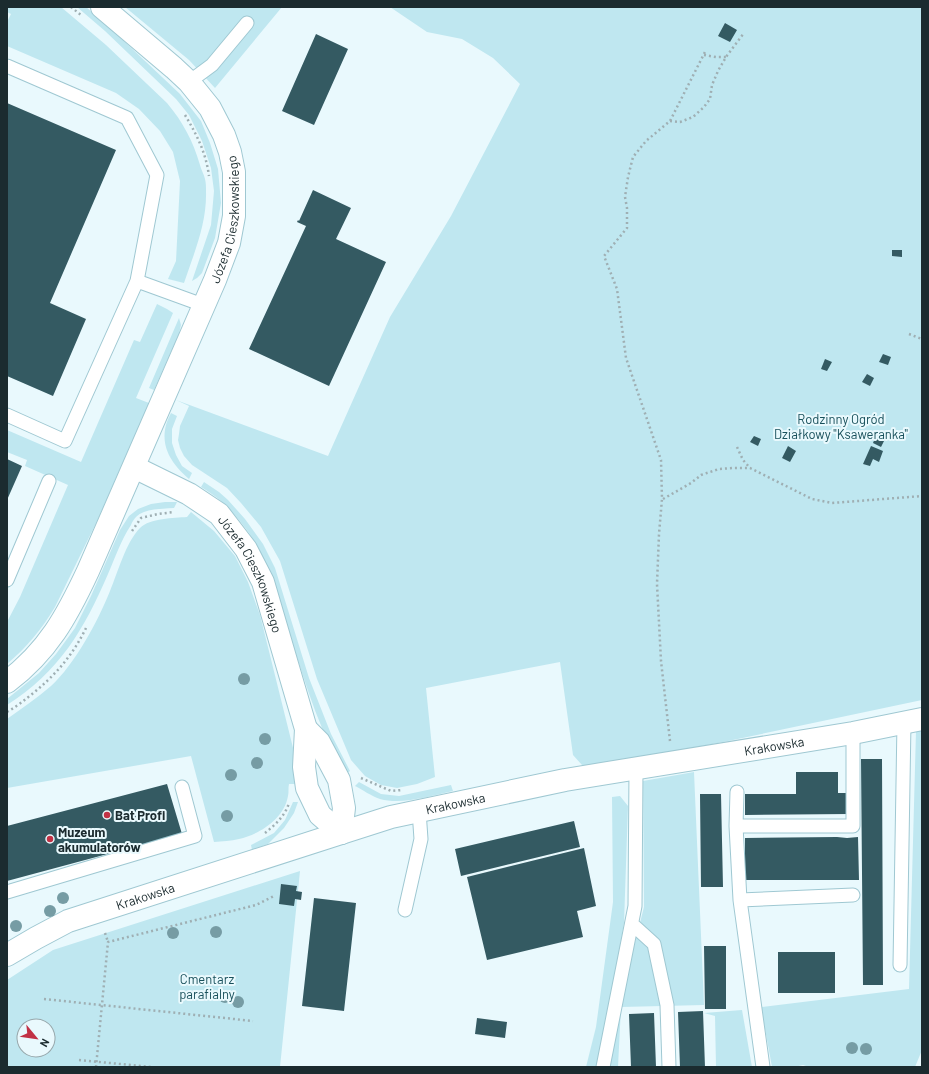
<svg xmlns="http://www.w3.org/2000/svg" width="929" height="1074" font-family="Barlow,sans-serif">
  <style>
    .green { fill: #bfe7f0; fill-rule: evenodd }
    .building { fill: #345a62 }
    .lines { fill: none; stroke-linecap: round; stroke-linejoin: round }
    .lane-casing { stroke: #9fc8d2; stroke-width: 15 }
    .street-casing { stroke: #9fc8d2; stroke-width: 24 }
    .path { stroke: #9fafb3; stroke-width: 2.5; stroke-dasharray: 2 3; stroke-linecap: butt }
    .lane { stroke: #fff; stroke-width: 13 }
    .street { stroke: #fff; stroke-width: 22 }
    .tree { fill: #769ca4 }
    .poi-dot { fill: #c13145; stroke: #e9f9fd; stroke-width: 1.5 }
    .labels { text-anchor: middle; stroke-width: 4; stroke-linejoin: round; paint-order: stroke }
    .street-label { font-size: 13px; fill: #1b2b2f; stroke: #e9f9fd }
    .park-label { font-size: 13px; fill: #18505b; stroke: #e9f9fd }
    .poi-label { font-size: 13px; font-weight: bold; fill: #1b2b2f; stroke: #e9f9fd; text-anchor: start }
  </style>
  <rect width="100%" height="100%" fill="#e9f9fd"/>
  <path class="green" d="M7,7H61L106,45L167,103C183,122 193,141 200,165C201,170 204,174 205,179C206,183 206,187 206,191C207,224 194,253 184,283L168,279L176,261L180,181L173,152L160,131L139,109L116,93L7,46V22L11,14L7,12Z
    M77,7H86L108,26L180,94L201,121L210,143L218,169L221,203L215,238L202,273L197,278L192,281L211,225L214,191L211,168L202,141L189,115L176,99L105,31Z
    M125,7H282L215,88L189,60Z
    M390,7H922V700L728,741L592,767L582,765L573,755L560,662L426,688L435,777L417,784L397,788L381,785L365,776L351,760L317,679L280,561L261,527L241,503L227,488L192,465L184,456L180,448L178,440L179,434L180,426L189,406L176,400L328,456L390,317L451,216L520,84L493,58L462,39L427,32Z
    M157,304L167,309L173,313L136,398L149,403L98,519L55,607C42,629 26,648 7,664V622L20,597L68,485L25,466L27,460L7,452V430L81,462L134,340L140,342Z
    M179,318L181,325L179,334L154,390L149,388Z
    M171,413L177,416L172,429V443L176,455L182,466L192,473L189,479C173,465 160,448 166,425C167,421 169,417 171,413Z
    M204,482L219,492L228,500L245,519L263,544L275,568L309,678L331,734L350,771L345,775C317,727 302,672 285,619C275,590 266,559 249,533C241,522 231,510 221,501C215,496 208,491 201,487Z
    M165,502H177L174,508C162,509 145,508 136,517C134,519 132,522 131,525C121,540 115,558 108,574C84,630 59,672 7,705V699L39,673L56,654L75,628L91,596L120,530L129,516L138,509L151,504Z
    M191,512L214,531L235,556L248,582L260,615L302,784H289C288,788 289,792 288,796C284,819 260,834 239,839C231,841 222,841 214,842L191,756L7,788V719C22,708 37,698 51,686C75,664 98,621 110,591C118,572 126,542 140,528C150,518 174,518 187,517Z
    M922,730V1050L915,1067H809L803,1065L794,1067H772L761,1007L909,989L916,731Z
    M694,772L704,1005L621,1007L618,1067H608L631,958L644,907L643,781Z
    M359,782L381,794L399,796L451,785L453,791C430,796 402,805 380,799C371,796 363,790 355,786Z
    M620,796L628,806L624,923L599,1067H586L596,1027L613,902L612,797Z
    M293,802H298L294,813L284,828L268,844L252,850L251,845L274,833L285,820Z
    M300,871L280,1067H7V980L53,950ZM24,1026H48V1050H24Z
    M742,1010L752,1067H716L715,1016L704,1013Z"/>
  <path class="building" d="M725,23L737,30L730,42L718,36Z
    M316,34L348,49L314,125L282,111Z
    M7,103L116,150L50,303L86,319L53,396L7,376Z
    M313,190L351,208L336,239L386,262L329,386L249,349L306,226L297,222L298,220L299,221Z
    M892,250H902V257L892,256Z
    M883,354L891,357L888,365L879,362Z
    M825,359L832,362L827,371L821,369Z
    M867,374L874,378L870,386L862,382Z
    M877,433L886,437L881,447L873,443Z
    M754,436L761,439L758,446L750,442Z
    M788,446L796,451L790,462L782,458Z
    M871,446L883,451L879,462L873,459L870,466L863,464Z
    M7,459L22,466L7,500Z
    M861,759H882L883,985H863Z
    M796,772H838V793H849V814L745,815V794H796Z
    M167,784L182,834L7,881V826Z
    M700,794H721L723,887H701Z
    M574,821L580,847L461,876L455,849Z
    M837,837L847,838L858,837L859,880H745V838Z
    M584,848L596,906L577,911L583,937L487,960L467,877Z
    M281,884L297,886L296,891L302,892L301,900L295,899L294,906L279,904Z
    M314,898L356,903L344,1011L302,1006Z
    M704,946H726V1009H705Z
    M778,952H835V993H778Z
    M703,1011L705,1067H680L678,1012Z
    M654,1013L656,1067H631L629,1014Z
    M477,1018L507,1022L505,1038L475,1034Z"/>
  <g class="lines">
    <g class="lane-casing">
      <path id="lane" d="M7,66L127,118L157,175L137,281L203,305
        M189,82L212,65L247,23
        M7,415L65,441L137,281
        M7,580L49,481
        M737,792L736,826L740,900L763,1067
        M736,826H853V733
        M7,892L195,836L182,787
        M740,900L853,895
        M405,910L421,839L419,811
        M632,924L654,944L667,1005L669,1067
        M900,965L904,722
        M603,1067L635,906L636,769"/>
    </g>
    <g class="street-casing">
      <g id="street">
        <path id="s1" d="M134,467L189,494L219,514L246,549L263,582L306,729L304,767L307,788L320,815L341,833"/>
        <path id="s2" d="M7,682C48,651 67,616 88,571L215,280L229,243L234,216V172L230,152L224,135L210,108L189,82L174,68L102,7"/>
        <path d="M306,729L319,742L339,780L344,808L341,833"/>
        <path id="s3" d="M7,955L36,938L68,921L341,833L391,817L565,780L853,733L922,719"/>
      </g>
    </g>
    <path class="path" d="M71,7L81,15
      M704,55L716,57H726
      M185,115C197,135 206,153 209,176
      M670,121L680,122L693,117L704,107L710,99L712,85L718,71L726,57L744,33
      M909,334L922,339
      M737,447L743,460L750,468
      M663,499L691,483L701,475L719,469L733,468H750L812,499L832,503L922,496
      M132,531L141,518L158,514L174,512
      M7,712C14,708 21,703 27,698C53,678 72,657 86,628
      M670,741L661,661L657,584L659,534L662,499L661,460L626,358L617,289L604,256L627,228V208L625,197L628,177L633,157L646,141L670,121L706,50
      M361,778L391,791L402,790
      M265,833C275,825 285,816 289,803
      M105,933L108,942
      M44,999L253,1021
      M79,1060L151,1067
      M96,1067L108,942L256,905L274,896"/>
    <use href="#lane" class="lane"/>
    <use href="#street" class="street"/>
  </g>
  <g class="tree">
    <circle cx="244" cy="679" r="6"/>
    <circle cx="265" cy="739" r="6"/>
    <circle cx="257" cy="763" r="6"/>
    <circle cx="231" cy="775" r="6"/>
    <circle cx="227" cy="816" r="6"/>
    <circle cx="63" cy="898" r="6"/>
    <circle cx="50" cy="911" r="6"/>
    <circle cx="16" cy="926" r="6"/>
    <circle cx="216" cy="932" r="6"/>
    <circle cx="173" cy="933" r="6"/>
    <circle cx="225" cy="997" r="6"/>
    <circle cx="238" cy="1002" r="6"/>
    <circle cx="852" cy="1048" r="6"/>
    <circle cx="866" cy="1049" r="6"/>
  </g>
  <g class="poi-dot">
    <circle cx="107" cy="815" r="4"/>
    <circle cx="50" cy="839" r="4"/>
  </g>
  <g class="labels">
    <g class="street-label">
      <text dy="5" stroke="none"><textPath href="#s2" startOffset="519">Józefa Cieszkowskiego</textPath></text>
      <text dy="5" stroke="none"><textPath href="#s1" startOffset="166">Józefa Cieszkowskiego</textPath></text>
      <text dy="5" stroke="none"><textPath href="#s3" startOffset="799">Krakowska</textPath></text>
      <text dy="5" stroke="none"><textPath href="#s3" startOffset="475">Krakowska</textPath></text>
      <text dy="5" stroke="none"><textPath href="#s3" startOffset="151">Krakowska</textPath></text>
    </g>
    <g class="park-label">
      <text x="841" y="424">Rodzinny Ogród<tspan x="841" dy="15">Działkowy "Ksaweranka"</tspan></text>
      <text x="207" y="984">Cmentarz<tspan x="207" dy="15">parafialny</tspan></text>
    </g>
    <g class="poi-label">
      <text x="115" y="820">Bat Profi</text>
      <text x="58" y="837">Muzeum<tspan x="58" dy="15">akumulatorów</tspan></text>
    </g>
  </g>
  <rect width="929" height="1074" fill="none" stroke="#1b2b2f" stroke-width="16"/>
  <g transform="translate(36 1038) rotate(119)"><circle r="19" fill="#e9f9fd" stroke="#97a7ab"/>
  <path d="M0-3L7 15L0 10L-7 15Z" fill="#c13145"/>
  <text y="-6" font-size="11" font-weight="bold" text-anchor="middle" fill="#1b2b2f">N</text>
  </g>
</svg>
